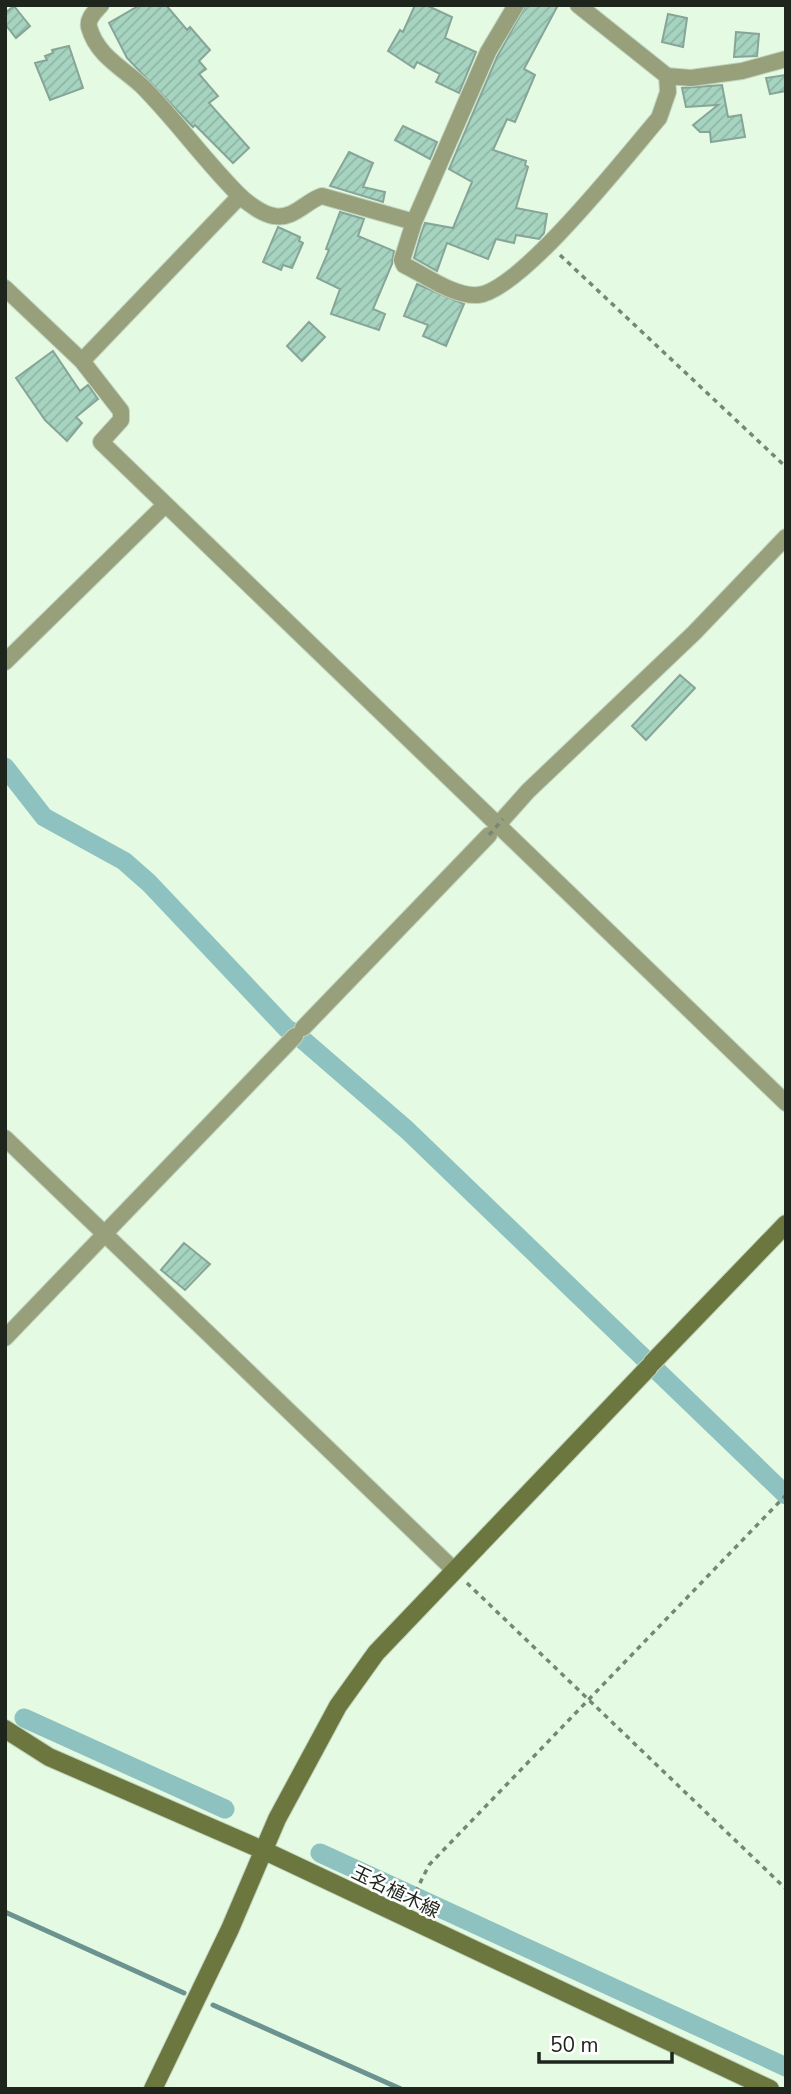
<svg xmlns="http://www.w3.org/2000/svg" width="791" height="2094" font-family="'Nunito Sans','Noto Sans JP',sans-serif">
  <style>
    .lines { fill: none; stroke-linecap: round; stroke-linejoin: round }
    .stream { stroke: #6b938f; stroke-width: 5 }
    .canal { stroke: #8dc2c0; stroke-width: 19 }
    .building { fill: url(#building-hatch); stroke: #86a598; stroke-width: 2 }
    .street-casing { stroke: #c0d4be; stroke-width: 18 }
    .secondary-casing { stroke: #c0d4be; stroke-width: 20 }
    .path { stroke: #788676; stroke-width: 3.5; stroke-dasharray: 5 5; stroke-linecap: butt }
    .street { stroke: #979f7b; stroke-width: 16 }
    .secondary { stroke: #6c7740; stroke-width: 18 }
    .path-bridge { stroke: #788676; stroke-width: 3.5; stroke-dasharray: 5 5; stroke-linecap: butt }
    .labels { text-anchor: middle; stroke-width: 5; stroke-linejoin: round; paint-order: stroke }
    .street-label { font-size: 19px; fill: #1d251c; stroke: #fff }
  </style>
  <defs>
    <pattern id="building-hatch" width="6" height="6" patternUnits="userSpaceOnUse" patternTransform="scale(1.75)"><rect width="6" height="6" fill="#a6d4c1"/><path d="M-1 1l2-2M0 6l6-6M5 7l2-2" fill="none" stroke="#8eb6a5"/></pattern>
  </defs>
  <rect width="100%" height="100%" fill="#e4fae2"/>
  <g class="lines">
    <path class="stream" d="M5,1912L184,1993
      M213,2005L401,2089"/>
    <path class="canal" d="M5,767L44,817L124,861L149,883L287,1029L295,1033L407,1130L786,1495
      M24,1718L225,1809
      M320,1853L786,2067"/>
  </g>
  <path class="building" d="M140,5H166L187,30L190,27L210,50L199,61L206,69L199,74L218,96L209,103L249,148L233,163L195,125L193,127L127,58L109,23Z
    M415,5H426L452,17L445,38L476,52L459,93L436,82L440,74L417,62L414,68L388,51L400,30L403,32Z
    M526,5H558L524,69L535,75L515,122L507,119L493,150L526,161L525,165L528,167L516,208L547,214L544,233L539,239L516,235L514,243L496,239L488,259L447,243L437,271L414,258L421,234L425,223L453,228L472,182L449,169L497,57Z
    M14,6L30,26L16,38L5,24V13Z
    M668,14L687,18L683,47L662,42Z
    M736,32L759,34L757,56L734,57Z
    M69,46L83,88L50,100L35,63L47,60L45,56L53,53L52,50Z
    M786,75V91L770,94L766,78Z
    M722,85L728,117L741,115L745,137L711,142L710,132H700L693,125L718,105L686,107L682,88Z
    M403,126L437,142L430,159L395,140Z
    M349,152L373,163L363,187L385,192L383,202L330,186Z
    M340,212L364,219L358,236L394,251L392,264L373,309L385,314L379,330L331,314L340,289L317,278L329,250L326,249Z
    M278,227L300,237L299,241L303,243L292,268L283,265L281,270L263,262Z
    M417,284L464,304L446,346L423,336L428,325L404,316Z
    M309,322L325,337L302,361L287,346Z
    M53,351L80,391L88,385L98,399L76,417L82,423L67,441L45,420L16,378Z
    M680,675L695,688L646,740L632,726Z
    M184,1243L210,1264L185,1290L161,1270Z"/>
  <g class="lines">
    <g class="street-casing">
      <path id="street" d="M101,5C95,12 87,18 89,27C97,56 123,68 142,86C176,120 204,160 238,194C247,203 262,214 274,216C293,220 306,201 322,196L414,222L488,52L516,5
        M578,5L667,76L691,78L742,71L786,59
        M414,222L402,260L404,265C425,275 454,297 478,295C521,291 628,154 659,118L668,92L667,76
        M5,288L82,361L121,411V420L101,442L786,1103
        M82,361L240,196
        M5,662L165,505
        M503,819L528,791L694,633L786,537
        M303,1028L489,835
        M5,1138L453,1569
        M108,1230L295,1036
        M5,1338L103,1236"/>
    </g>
    <g class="secondary-casing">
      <path id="secondary" d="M652,1363L786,1224
        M5,1729L49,1757L265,1851L770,2089
        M153,2089L230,1929L277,1819L338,1706L376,1653L649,1367"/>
    </g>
    <path class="path" d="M560,255L786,467
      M467,1583L786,1889
      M411,1901L429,1865L786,1495"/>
    <use href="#street" class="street"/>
    <use href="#secondary" class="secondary"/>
    <path class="path-bridge" d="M489,835L503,819"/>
  </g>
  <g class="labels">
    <g class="street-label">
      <text transform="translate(396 1891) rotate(26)" y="7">玉名植木線</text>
    </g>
  </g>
  <rect width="791" height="2094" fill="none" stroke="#1d251c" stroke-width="14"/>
  <path d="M539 2052v10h133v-10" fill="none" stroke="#1d251c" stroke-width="3.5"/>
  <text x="550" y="2052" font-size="21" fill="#1d251c" stroke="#ffffff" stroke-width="5" paint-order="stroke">50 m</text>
</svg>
